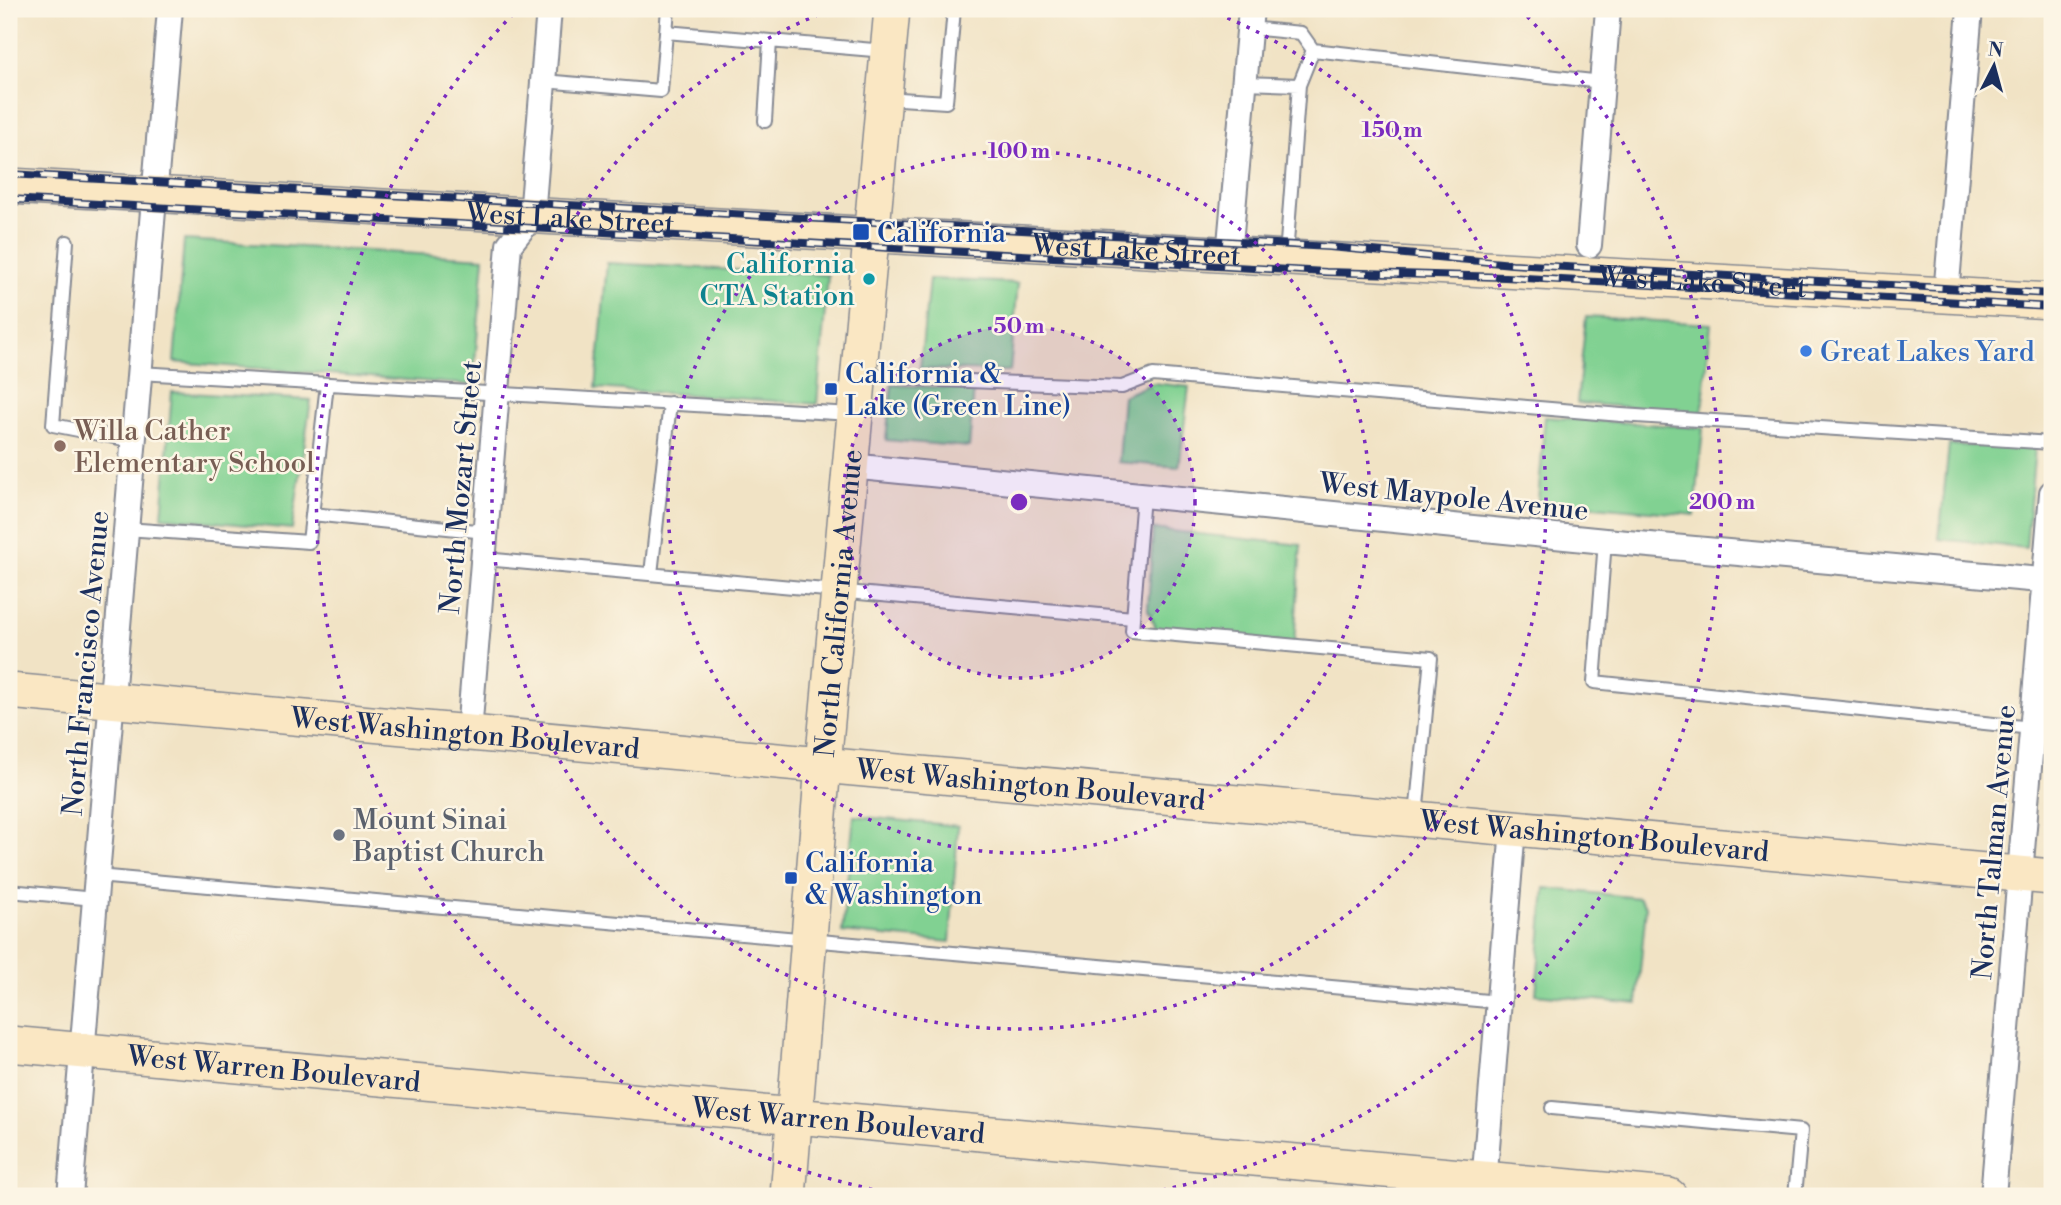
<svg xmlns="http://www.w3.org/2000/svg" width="2061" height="1205" font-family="'Libre Bodoni',serif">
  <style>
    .green { fill: #81d192; stroke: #4e8078; stroke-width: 2 }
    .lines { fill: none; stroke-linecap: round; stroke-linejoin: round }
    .lane-casing { stroke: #868992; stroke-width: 16 }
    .street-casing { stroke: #868992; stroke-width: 28 }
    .secondary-casing { stroke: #868992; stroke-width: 38 }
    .lane { stroke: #fff; stroke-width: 12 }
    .street { stroke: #fff; stroke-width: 24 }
    .secondary { stroke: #fae7c3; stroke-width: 35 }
    .rail-casing { stroke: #1b2f5e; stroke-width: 8 }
    .rail { stroke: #fcf5e5; stroke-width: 5; stroke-dasharray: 16; stroke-linecap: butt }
    .ring { fill: none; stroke: #7b2cbf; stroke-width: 3.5; stroke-dasharray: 3.5 7 }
    .transit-dot { fill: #1a4fb4; stroke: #fcf5e5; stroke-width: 2.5 }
    .culture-dot { fill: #0f9aa8; stroke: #fcf5e5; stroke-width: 2.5 }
    .shop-dot { fill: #3f7fe0; stroke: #fcf5e5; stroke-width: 2.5 }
    .education-dot { fill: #8d6e63; stroke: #fcf5e5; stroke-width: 2.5 }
    .worship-dot { fill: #6b7280; stroke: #fcf5e5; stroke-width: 2.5 }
    .labels { text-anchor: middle; stroke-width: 5; stroke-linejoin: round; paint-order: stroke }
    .street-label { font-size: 28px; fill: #1b2f5e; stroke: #fcf5e5 }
    .transit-label { font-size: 28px; fill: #164399; stroke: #fcf5e5; text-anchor: start }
    .culture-label { font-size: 28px; fill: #0d838f; stroke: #fcf5e5; text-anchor: end }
    .shop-label { font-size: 28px; fill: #366cbe; stroke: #fcf5e5; text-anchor: start }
    .education-label { font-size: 28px; fill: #785e54; stroke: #fcf5e5; text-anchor: start }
    .worship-label { font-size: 28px; fill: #5b616d; stroke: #fcf5e5; text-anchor: start }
    .centre { fill: #7b2cbf; stroke: #fcf5e5; stroke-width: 3.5 }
    .ring-label { font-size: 21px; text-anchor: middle; font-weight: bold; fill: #7b2cbf; stroke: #fcf5e5; stroke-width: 5; stroke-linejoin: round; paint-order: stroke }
  </style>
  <rect width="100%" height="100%" fill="#fcf5e5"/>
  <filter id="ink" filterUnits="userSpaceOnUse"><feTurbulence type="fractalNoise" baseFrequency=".0143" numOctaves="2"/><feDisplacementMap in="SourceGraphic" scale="14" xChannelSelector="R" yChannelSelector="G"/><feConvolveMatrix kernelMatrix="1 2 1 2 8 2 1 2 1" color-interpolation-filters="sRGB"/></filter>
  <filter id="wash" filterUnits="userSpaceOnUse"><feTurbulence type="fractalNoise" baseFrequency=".00686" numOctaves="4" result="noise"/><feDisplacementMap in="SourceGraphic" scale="28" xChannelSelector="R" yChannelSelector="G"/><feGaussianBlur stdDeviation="1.57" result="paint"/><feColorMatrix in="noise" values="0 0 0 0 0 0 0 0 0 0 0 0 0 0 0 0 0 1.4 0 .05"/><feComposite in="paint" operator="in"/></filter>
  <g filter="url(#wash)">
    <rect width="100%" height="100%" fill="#f1e3c5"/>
    <path class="green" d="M184,240L484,258L473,385L174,362Z
      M607,263L828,275L817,404L596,388Z
      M929,279L1018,283L1010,371L920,369Z
      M1586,317L1711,324L1702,413L1577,403Z
      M1153,383L1189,387L1179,467L1118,462L1123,396Z
      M892,385L974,389L969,447L886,440Z
      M172,392L311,400L292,529L162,517Z
      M1545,417L1703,428L1695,515L1538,501Z
      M1949,445L2035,448L2026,548L1939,539Z
      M1153,529L1301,545L1294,644L1156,630L1148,609Z
      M854,816L958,826L950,942L842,932Z
      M1545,888L1639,898L1646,906L1637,1004L1536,994Z"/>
  </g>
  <g filter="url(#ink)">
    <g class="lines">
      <g class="lane-casing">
        <path id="lane" d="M666,32L885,51
          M1313,50L1602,82
          M543,81L661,91L668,9
          M1245,83L1299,85L1313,50L1301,33L1249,28
          M885,98L946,102L954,9
          M765,121L770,41
          M67,242L53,425L134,441
          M1286,256L1299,85
          M139,373L852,414
          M861,374L918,379L1122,387L1153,375L1621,415L2052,443
          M1143,496L1132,631L1431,658L1416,816
          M312,514L486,532
          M126,529L309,542L327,384
          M1605,541L1594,682L2032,728
          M484,559L1133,618
          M651,574L670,403
          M97,876L1499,1002
          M9,891L95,899
          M1552,1108L1801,1131L1795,1196"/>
      </g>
      <g class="street-casing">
        <path id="street" d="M1589,245L1608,9
          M1229,255L1251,9
          M1946,295L1970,9
          M850,466L1605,541L2052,581
          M469,733L509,245L532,216L549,9
          M70,1196L170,9
          M1483,1196L1513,828
          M1993,1196L2052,493"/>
      </g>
      <g class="secondary-casing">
        <g id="secondary">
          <path id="s1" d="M9,186L2052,301"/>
          <path id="s2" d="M9,691L2052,877"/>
          <path id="s3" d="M9,1044L1669,1196"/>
          <path id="s4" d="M788,1196L823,765L892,9"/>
        </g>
      </g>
      <use href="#lane" class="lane"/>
      <use href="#street" class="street"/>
      <use href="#secondary" class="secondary"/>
      <g class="rail-casing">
        <path id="rail" d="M9,174L1330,247L1512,264L2052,294
          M9,199L1326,272L1505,277L2052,307"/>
      </g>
      <use href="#rail" class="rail"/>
    </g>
  </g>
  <circle cx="1019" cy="502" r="176" fill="#7b2cbf" fill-opacity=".12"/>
  <g class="ring">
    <circle cx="1019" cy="502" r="176"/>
    <circle cx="1019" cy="502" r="351"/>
    <path d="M1208 10A527 527 0 1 1 830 10"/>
    <path d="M903 1195A703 703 0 0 1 518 9M1520 9A703 703 0 0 1 1135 1195"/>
  </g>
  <g class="transit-dot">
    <rect x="852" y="223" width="18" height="18" rx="3.5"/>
    <rect x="824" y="382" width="14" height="14" rx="3.5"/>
    <rect x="784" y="871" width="14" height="14" rx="3.5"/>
  </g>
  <circle class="culture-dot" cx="869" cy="279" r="7"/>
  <circle class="shop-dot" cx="1806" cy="351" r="7"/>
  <circle class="education-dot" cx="60" cy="446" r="7"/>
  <circle class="worship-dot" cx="339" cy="835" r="7"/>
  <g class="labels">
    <g class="street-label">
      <text dy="10" stroke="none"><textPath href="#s1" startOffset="562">West Lake Street</textPath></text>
      <text dy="10" stroke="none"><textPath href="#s1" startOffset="1129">West Lake Street</textPath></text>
      <text dy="10" stroke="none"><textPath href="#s1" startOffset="1696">West Lake Street</textPath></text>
      <text transform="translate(460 487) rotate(-85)" y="10">North Mozart Street</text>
      <text transform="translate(1454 496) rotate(6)" y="10">West Maypole Avenue</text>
      <text dy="10" stroke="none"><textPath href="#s4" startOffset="595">North California Avenue</textPath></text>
      <text transform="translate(85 663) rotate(-85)" y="10">North Francisco Avenue</text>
      <text dy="10" stroke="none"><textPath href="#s2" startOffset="458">West Washington Boulevard</textPath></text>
      <text dy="10" stroke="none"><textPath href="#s2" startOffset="1026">West Washington Boulevard</textPath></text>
      <text dy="10" stroke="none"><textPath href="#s2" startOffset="1592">West Washington Boulevard</textPath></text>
      <text transform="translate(1993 842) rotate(-85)" y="10">North Talman Avenue</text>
      <text dy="10" stroke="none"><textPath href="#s3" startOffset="266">West Warren Boulevard</textPath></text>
      <text dy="10" stroke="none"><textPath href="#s3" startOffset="833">West Warren Boulevard</textPath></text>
    </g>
    <g class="transit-label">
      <text x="877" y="242">California</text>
      <text x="845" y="383">California &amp;<tspan x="845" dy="32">Lake (Green Line)</tspan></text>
      <text x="805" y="872">California<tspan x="805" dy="32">&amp; Washington</tspan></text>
    </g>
    <g class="culture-label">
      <text x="855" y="273">California<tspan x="855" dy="32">CTA Station</tspan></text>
    </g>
    <g class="shop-label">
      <text x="1820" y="361">Great Lakes Yard</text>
    </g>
    <g class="education-label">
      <text x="74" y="440">Willa Cather<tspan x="74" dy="32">Elementary School</tspan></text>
    </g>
    <g class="worship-label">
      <text x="353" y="829">Mount Sinai<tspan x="353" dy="32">Baptist Church</tspan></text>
    </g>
  </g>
  <circle cx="1019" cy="502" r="10" class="centre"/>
  <g class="ring-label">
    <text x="1392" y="137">150 m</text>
    <text x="1019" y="158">100 m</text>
    <text x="1019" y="333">50 m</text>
    <text x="1722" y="509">200 m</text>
  </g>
  <rect width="2061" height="1205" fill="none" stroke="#fcf5e5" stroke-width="35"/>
  <g transform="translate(1994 66) rotate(6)" stroke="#fcf5e5" stroke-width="5" paint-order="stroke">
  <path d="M0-5L12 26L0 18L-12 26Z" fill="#1b2f5e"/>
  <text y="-10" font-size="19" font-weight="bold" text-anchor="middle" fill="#1b2f5e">N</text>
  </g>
</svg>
